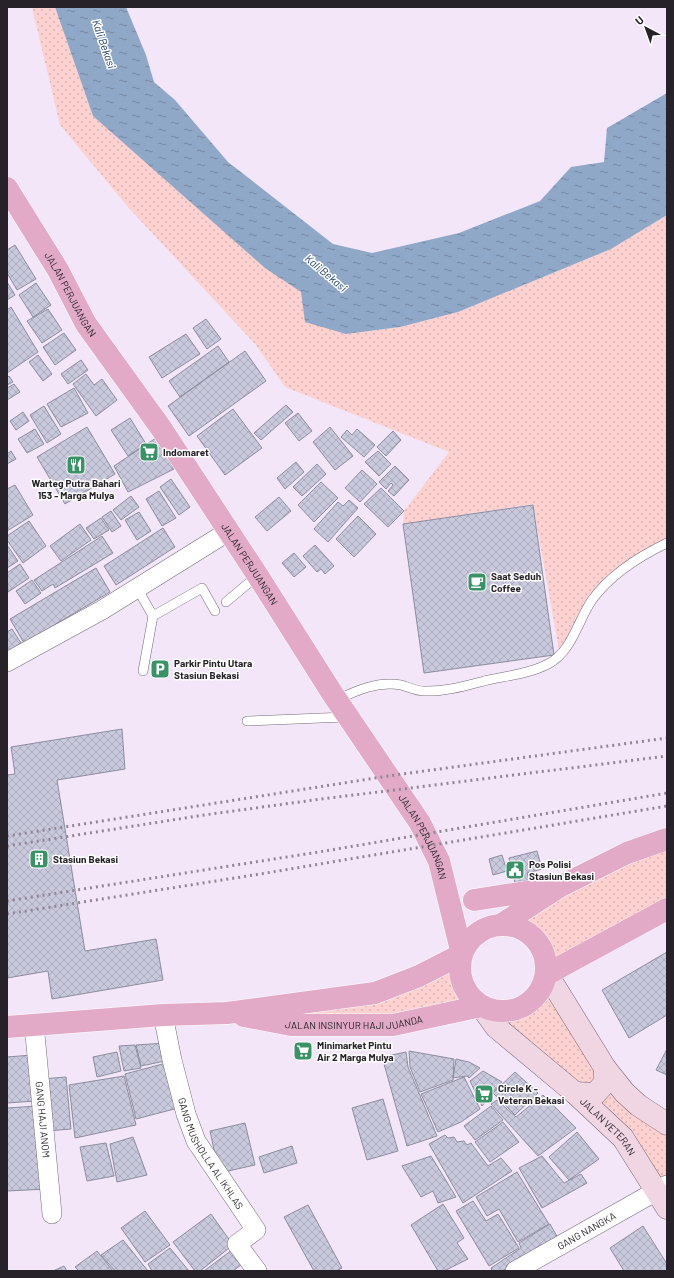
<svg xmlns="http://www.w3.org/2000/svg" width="674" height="1278" font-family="Barlow,sans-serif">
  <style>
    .grass { fill: url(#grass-dots) }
    .water { fill: url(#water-ripples) }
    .building { fill: url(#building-cross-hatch); stroke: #8d8da0 }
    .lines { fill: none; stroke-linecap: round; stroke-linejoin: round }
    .lane-casing { stroke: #756a79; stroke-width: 10 }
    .street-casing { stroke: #756a79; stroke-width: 20 }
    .secondary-casing { stroke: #756a79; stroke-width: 23 }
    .primary-casing { stroke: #fff; stroke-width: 23 }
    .lane { stroke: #fff; stroke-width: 9 }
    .street { stroke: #fff; stroke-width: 19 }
    .secondary { stroke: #f0d5e3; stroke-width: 22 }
    .primary { stroke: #e2aac7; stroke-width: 22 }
    .rail { stroke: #918794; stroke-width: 3; stroke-dasharray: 2 4; stroke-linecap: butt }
    .labels { text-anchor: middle; stroke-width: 3; stroke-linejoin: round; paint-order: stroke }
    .street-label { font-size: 10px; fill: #272229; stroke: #fff }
    .poi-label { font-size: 10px; font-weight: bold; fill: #272229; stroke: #fff; text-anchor: start }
    .water-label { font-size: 11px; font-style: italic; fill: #1c3f68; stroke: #fff }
  </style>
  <defs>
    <pattern id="grass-dots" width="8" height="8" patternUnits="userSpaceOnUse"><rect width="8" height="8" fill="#fcd1cf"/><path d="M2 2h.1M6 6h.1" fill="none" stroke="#d8b3b2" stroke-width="1.8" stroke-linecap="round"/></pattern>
    <pattern id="water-ripples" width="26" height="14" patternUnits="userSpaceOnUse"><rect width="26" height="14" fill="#90a8c7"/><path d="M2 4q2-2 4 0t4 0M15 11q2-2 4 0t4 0" fill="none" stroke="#7688a2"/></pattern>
    <pattern id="building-cross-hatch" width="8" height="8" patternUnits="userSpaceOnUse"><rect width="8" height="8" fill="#c9c9dd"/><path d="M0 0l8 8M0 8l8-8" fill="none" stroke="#adacbe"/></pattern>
  </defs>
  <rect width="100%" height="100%" fill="#f3e6f8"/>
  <path class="grass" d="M32,7H55L93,116L301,292L346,334L400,327L458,312L611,249L667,215V543L611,580L560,655L533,504L403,524L404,511L449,452L285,387L256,345L128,207L60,125Z
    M667,839V909L547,974L605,1068L667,1124V1185L623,1138L481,1006L291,1025L305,1002L460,963C459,977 463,992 475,1001C527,1043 587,949 512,925Z"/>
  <path class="water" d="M55,7H126L146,55L154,82L175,100L228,162L333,244L372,253L459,233L540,201L571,167L604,162L607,128L667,93V215L611,249L458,312L400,327L346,334L305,322L301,292L265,268L93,116Z"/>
  <path class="building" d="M15,245L36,279L17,290L7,273V250Z
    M7,282L15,295L7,300Z
    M36,283L51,305L33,317L19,295Z
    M11,307L38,352L7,373V310Z
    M48,309L62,330L42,343L27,321Z
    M206,319L221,339L207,349L193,328Z
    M64,333L76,350L55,365L43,347Z
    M186,334L200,354L162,378L149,357Z
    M218,346L229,362L180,397L169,381Z
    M245,351L266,381L189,436L168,406Z
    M38,355L52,374L43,381L29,362Z
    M81,360L88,370L68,384L61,374Z
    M86,374L94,385L102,379L117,400L96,416L73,384Z
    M9,376L13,382L7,385V378Z
    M14,384L20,392L7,400V388Z
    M74,388L88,413L61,427L47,404Z
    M286,405L293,412L261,440L254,433Z
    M44,406L61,434L47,443L30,415Z
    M233,409L262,448L225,475L197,436Z
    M23,412L29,421L16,430L10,421Z
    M298,413L312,431L299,441L285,423Z
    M130,418L146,444L128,456L111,430Z
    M87,427L115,474L65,504L37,457Z
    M330,427L353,456L335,470L313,442Z
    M35,429L44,444L27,453L18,439Z
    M357,429L375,445L364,457L341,437L347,430L352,435Z
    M393,431L401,440L386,456L377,447Z
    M156,438L174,469L128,492L114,466Z
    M11,451L16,459L7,464V454Z
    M378,451L391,464L379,476L365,462Z
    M296,462L304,472L285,489L277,478Z
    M317,464L326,474L302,496L293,487Z
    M395,466L409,480L394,496L388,491L393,485L391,483L386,489L379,482Z
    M362,470L377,484L360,502L345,488Z
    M171,479L190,507L179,515L160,487Z
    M321,482L338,498L314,522L298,505Z
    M15,485L33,515L7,531V489Z
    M381,488L404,511L388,527L364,504Z
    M159,491L176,518L162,526L146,499Z
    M131,496L139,507L121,520L113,510Z
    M279,497L291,511L267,531L255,517Z
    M349,500L358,508L328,542L314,529L338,502L343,506Z
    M533,505L554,655L424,673L403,524Z
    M111,511L121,526L112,532L102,517Z
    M139,512L151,531L137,540L125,520Z
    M358,516L376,534L354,557L336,539Z
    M101,518L109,530L94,539L86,528Z
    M29,521L46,546L23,563L7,540V536Z
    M80,524L91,540L61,561L50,546Z
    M163,528L175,547L116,585L104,566Z
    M102,536L113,553L55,588L53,584L42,591L34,580Z
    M7,545L18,561L7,568Z
    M315,545L334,566L325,574L321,569L317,572L303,556Z
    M294,553L306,567L294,577L282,563Z
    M20,564L29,578L8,592L7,573Z
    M96,568L110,592L24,643L10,619Z
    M32,580L41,593L25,604L16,591Z
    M12,629L21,643L7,652V632Z
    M122,729L125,769L57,780L85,951L156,939L163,980L52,999L48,971L7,978V775L15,774L11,747Z
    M537,851L542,869L527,873L529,880L515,883L509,858Z
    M502,855L507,871L493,875L489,859Z
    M667,952V1015L629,1038L602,990Z
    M166,1043L170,1060L141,1066L136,1045Z
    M135,1045L141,1068L124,1071L119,1046Z
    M667,1049V1075L656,1070Z
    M409,1051L454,1059L453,1080L420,1092L410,1067Z
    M117,1052L121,1071L97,1077L93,1057Z
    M406,1052L408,1067L437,1136L407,1146L382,1057Z
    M32,1055L36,1101L7,1103V1057Z
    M456,1059L469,1062L480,1068L469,1078L467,1076L453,1078Z
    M170,1062L182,1107L136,1119L125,1074Z
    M483,1071L502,1082L482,1106L470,1081Z
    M515,1072L538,1093L515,1115L493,1093Z
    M124,1076L136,1125L75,1138L69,1085Z
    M66,1077L71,1129L47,1131L42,1079Z
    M464,1077L480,1109L461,1122L438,1132L421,1094Z
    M543,1095L576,1128L538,1156L491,1104L497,1100L516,1117Z
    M383,1099L398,1151L367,1160L352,1108Z
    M37,1106L48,1189L7,1191V1108Z
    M491,1106L503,1120L475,1140L464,1126Z
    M503,1122L519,1142L490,1162L475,1142Z
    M245,1123L255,1165L219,1173L210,1131Z
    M577,1132L599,1159L569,1180L549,1157Z
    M445,1135L448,1138L454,1137L457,1142L464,1141L467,1145L471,1143L488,1166L501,1158L512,1171L463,1203L429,1144Z
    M133,1137L147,1175L117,1182L110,1144Z
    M106,1143L114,1176L87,1181L80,1147Z
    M292,1146L297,1163L264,1173L259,1157Z
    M431,1156L456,1197L438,1203L433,1191L421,1197L402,1166Z
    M542,1156L564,1183L581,1174L587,1183L542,1208L519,1168Z
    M517,1172L549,1224L518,1242L499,1209L487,1216L476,1197Z
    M473,1201L486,1221L498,1214L519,1248L489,1266L456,1211Z
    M443,1204L464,1238L457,1243L468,1259L444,1271H438L411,1225Z
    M308,1205L342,1268L336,1271H314L284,1217Z
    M145,1211L170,1245L145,1262L121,1228Z
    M211,1214L233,1245L200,1271H195L173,1242Z
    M550,1224L558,1238L502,1271H492L491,1268L521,1248L519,1243Z
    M643,1226L667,1264V1271H624L610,1248Z
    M123,1240L148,1271H115L101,1255Z
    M236,1247L246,1261L233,1271H204Z
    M170,1248L189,1271H152L148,1264Z
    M97,1251L113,1271H79L75,1267Z
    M64,1266L67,1271H53Z"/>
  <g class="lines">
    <g class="lane-casing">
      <path id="lane" d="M137,588L153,616
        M226,602L257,576
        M143,671L153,616L202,588L215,611
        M337,700C357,690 378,681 401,685C408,687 416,691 424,691C444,692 465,686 484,681C505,676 529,674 548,664C572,652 578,620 592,600C610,575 640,556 667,543
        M247,721L346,717"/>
    </g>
    <g class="street-casing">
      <g id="street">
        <path d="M7,662L102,610L229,531"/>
        <path id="s1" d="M163,1015L172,1060L186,1114L196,1141L256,1230L237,1244L257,1271"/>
        <path id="s2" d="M34,1024L52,1214"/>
        <path id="s3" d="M515,1271L667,1185"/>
      </g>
    </g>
    <g class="secondary-casing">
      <g id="secondary">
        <path d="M547,974L605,1068L624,1092L638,1105L667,1124"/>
        <path id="s4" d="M481,1006L496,1027L575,1093L623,1138L667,1208"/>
        <path d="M575,1093L595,1094L605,1083V1068"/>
      </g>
    </g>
    <g class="primary-casing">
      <g id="primary">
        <path id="s5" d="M7,188L58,270L86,324L161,428L258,576L332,693L420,823L439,861L462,954L419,976L375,993L227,1013L163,1015L7,1027"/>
        <path d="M474,900L552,888"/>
        <path d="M502,924L559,887L627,853L667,839"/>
        <circle cx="503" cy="968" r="43"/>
        <path d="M547,974L667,909"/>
        <path id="s6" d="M244,1016L291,1025H393L481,1006"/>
      </g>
    </g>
    <use href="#lane" class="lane"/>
    <use href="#street" class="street"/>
    <use href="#secondary" class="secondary"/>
    <use href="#primary" class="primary"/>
    <path class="rail" d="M7,836L388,776L667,738
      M7,846L204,815L314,800L667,756
      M7,901L325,851L667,793
      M7,914L260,874L667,806"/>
  </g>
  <defs>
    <g id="supermarket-square" transform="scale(1)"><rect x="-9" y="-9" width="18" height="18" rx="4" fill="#3a9267" stroke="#fff"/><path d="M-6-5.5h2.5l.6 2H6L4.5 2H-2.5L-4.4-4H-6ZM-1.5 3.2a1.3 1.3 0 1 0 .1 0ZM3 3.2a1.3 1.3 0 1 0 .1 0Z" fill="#fff"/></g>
    <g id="restaurant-square" transform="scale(1)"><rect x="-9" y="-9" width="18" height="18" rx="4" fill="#3a9267" stroke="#fff"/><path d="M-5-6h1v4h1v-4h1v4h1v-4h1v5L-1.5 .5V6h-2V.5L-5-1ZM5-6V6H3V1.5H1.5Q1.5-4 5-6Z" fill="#fff"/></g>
    <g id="cafe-square" transform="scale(1)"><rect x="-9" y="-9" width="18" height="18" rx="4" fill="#3a9267" stroke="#fff"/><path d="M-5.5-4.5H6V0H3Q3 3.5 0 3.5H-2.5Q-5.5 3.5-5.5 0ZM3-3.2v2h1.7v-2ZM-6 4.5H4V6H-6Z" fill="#fff"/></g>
    <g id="parking-square" transform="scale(1)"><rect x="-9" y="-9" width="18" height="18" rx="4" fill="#3a9267" stroke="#fff"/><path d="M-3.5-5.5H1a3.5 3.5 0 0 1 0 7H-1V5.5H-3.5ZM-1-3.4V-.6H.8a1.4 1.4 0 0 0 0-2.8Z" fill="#fff"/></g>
    <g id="building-square" transform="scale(1)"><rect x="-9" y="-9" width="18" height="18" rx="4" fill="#3a9267" stroke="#fff"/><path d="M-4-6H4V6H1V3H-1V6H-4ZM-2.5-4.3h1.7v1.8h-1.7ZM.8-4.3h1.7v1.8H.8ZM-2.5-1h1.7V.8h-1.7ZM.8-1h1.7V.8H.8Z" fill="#fff"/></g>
    <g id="civic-square" transform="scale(1)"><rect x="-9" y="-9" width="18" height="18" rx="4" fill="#3a9267" stroke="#fff"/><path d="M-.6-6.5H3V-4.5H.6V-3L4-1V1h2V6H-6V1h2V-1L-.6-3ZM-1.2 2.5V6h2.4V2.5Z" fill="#fff"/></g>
  </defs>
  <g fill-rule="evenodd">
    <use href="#supermarket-square" x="149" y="452"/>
    <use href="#restaurant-square" x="76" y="465"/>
    <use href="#cafe-square" x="477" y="582"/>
    <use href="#parking-square" x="160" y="669"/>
    <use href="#building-square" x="39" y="859"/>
    <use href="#civic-square" x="515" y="870"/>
    <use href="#supermarket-square" x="303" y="1051"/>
    <use href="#supermarket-square" x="484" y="1094"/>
  </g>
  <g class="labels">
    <g class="street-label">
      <text dy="4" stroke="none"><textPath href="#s5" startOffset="124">JALAN PERJUANGAN</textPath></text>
      <text dy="4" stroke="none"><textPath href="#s5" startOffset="448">JALAN PERJUANGAN</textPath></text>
      <text dy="4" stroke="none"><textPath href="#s5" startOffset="772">JALAN PERJUANGAN</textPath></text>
      <text dy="4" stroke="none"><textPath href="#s6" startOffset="111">JALAN INSINYUR HAJI JUANDA</textPath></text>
      <text dy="4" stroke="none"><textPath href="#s2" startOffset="96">GANG HAJI ANOM</textPath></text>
      <text dy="4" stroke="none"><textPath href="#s4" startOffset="176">JALAN VETERAN</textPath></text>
      <text dy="4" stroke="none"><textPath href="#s1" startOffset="148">GANG MUSHOLLA AL IKHLAS</textPath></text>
      <text dy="4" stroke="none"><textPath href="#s3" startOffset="82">GANG NANGKA</textPath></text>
    </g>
    <g class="poi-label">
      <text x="163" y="456">Indomaret</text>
      <text x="76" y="487" text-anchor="middle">Warteg Putra Bahari<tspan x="76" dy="12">153 - Marga Mulya</tspan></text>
      <text x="491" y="580">Saat Seduh<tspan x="491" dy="12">Coffee</tspan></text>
      <text x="174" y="667">Parkir Pintu Utara<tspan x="174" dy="12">Stasiun Bekasi</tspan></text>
      <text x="53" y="863">Stasiun Bekasi</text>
      <text x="529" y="868">Pos Polisi<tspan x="529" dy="12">Stasiun Bekasi</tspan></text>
      <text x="317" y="1049">Minimarket Pintu<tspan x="317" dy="12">Air 2 Marga Mulya</tspan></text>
      <text x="498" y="1092">Circle K -<tspan x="498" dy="12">Veteran Bekasi</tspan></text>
    </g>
    <g class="water-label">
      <text transform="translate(104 44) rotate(71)" y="4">Kali Bekasi</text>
      <text transform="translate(326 273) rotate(40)" y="4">Kali Bekasi</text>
    </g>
  </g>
  <rect width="674" height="1278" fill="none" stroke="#272229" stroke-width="16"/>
  <g transform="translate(646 28) rotate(319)" stroke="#ffffff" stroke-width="3" paint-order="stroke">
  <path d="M0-3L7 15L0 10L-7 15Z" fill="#272229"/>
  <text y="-6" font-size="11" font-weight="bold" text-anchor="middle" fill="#272229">U</text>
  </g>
</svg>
